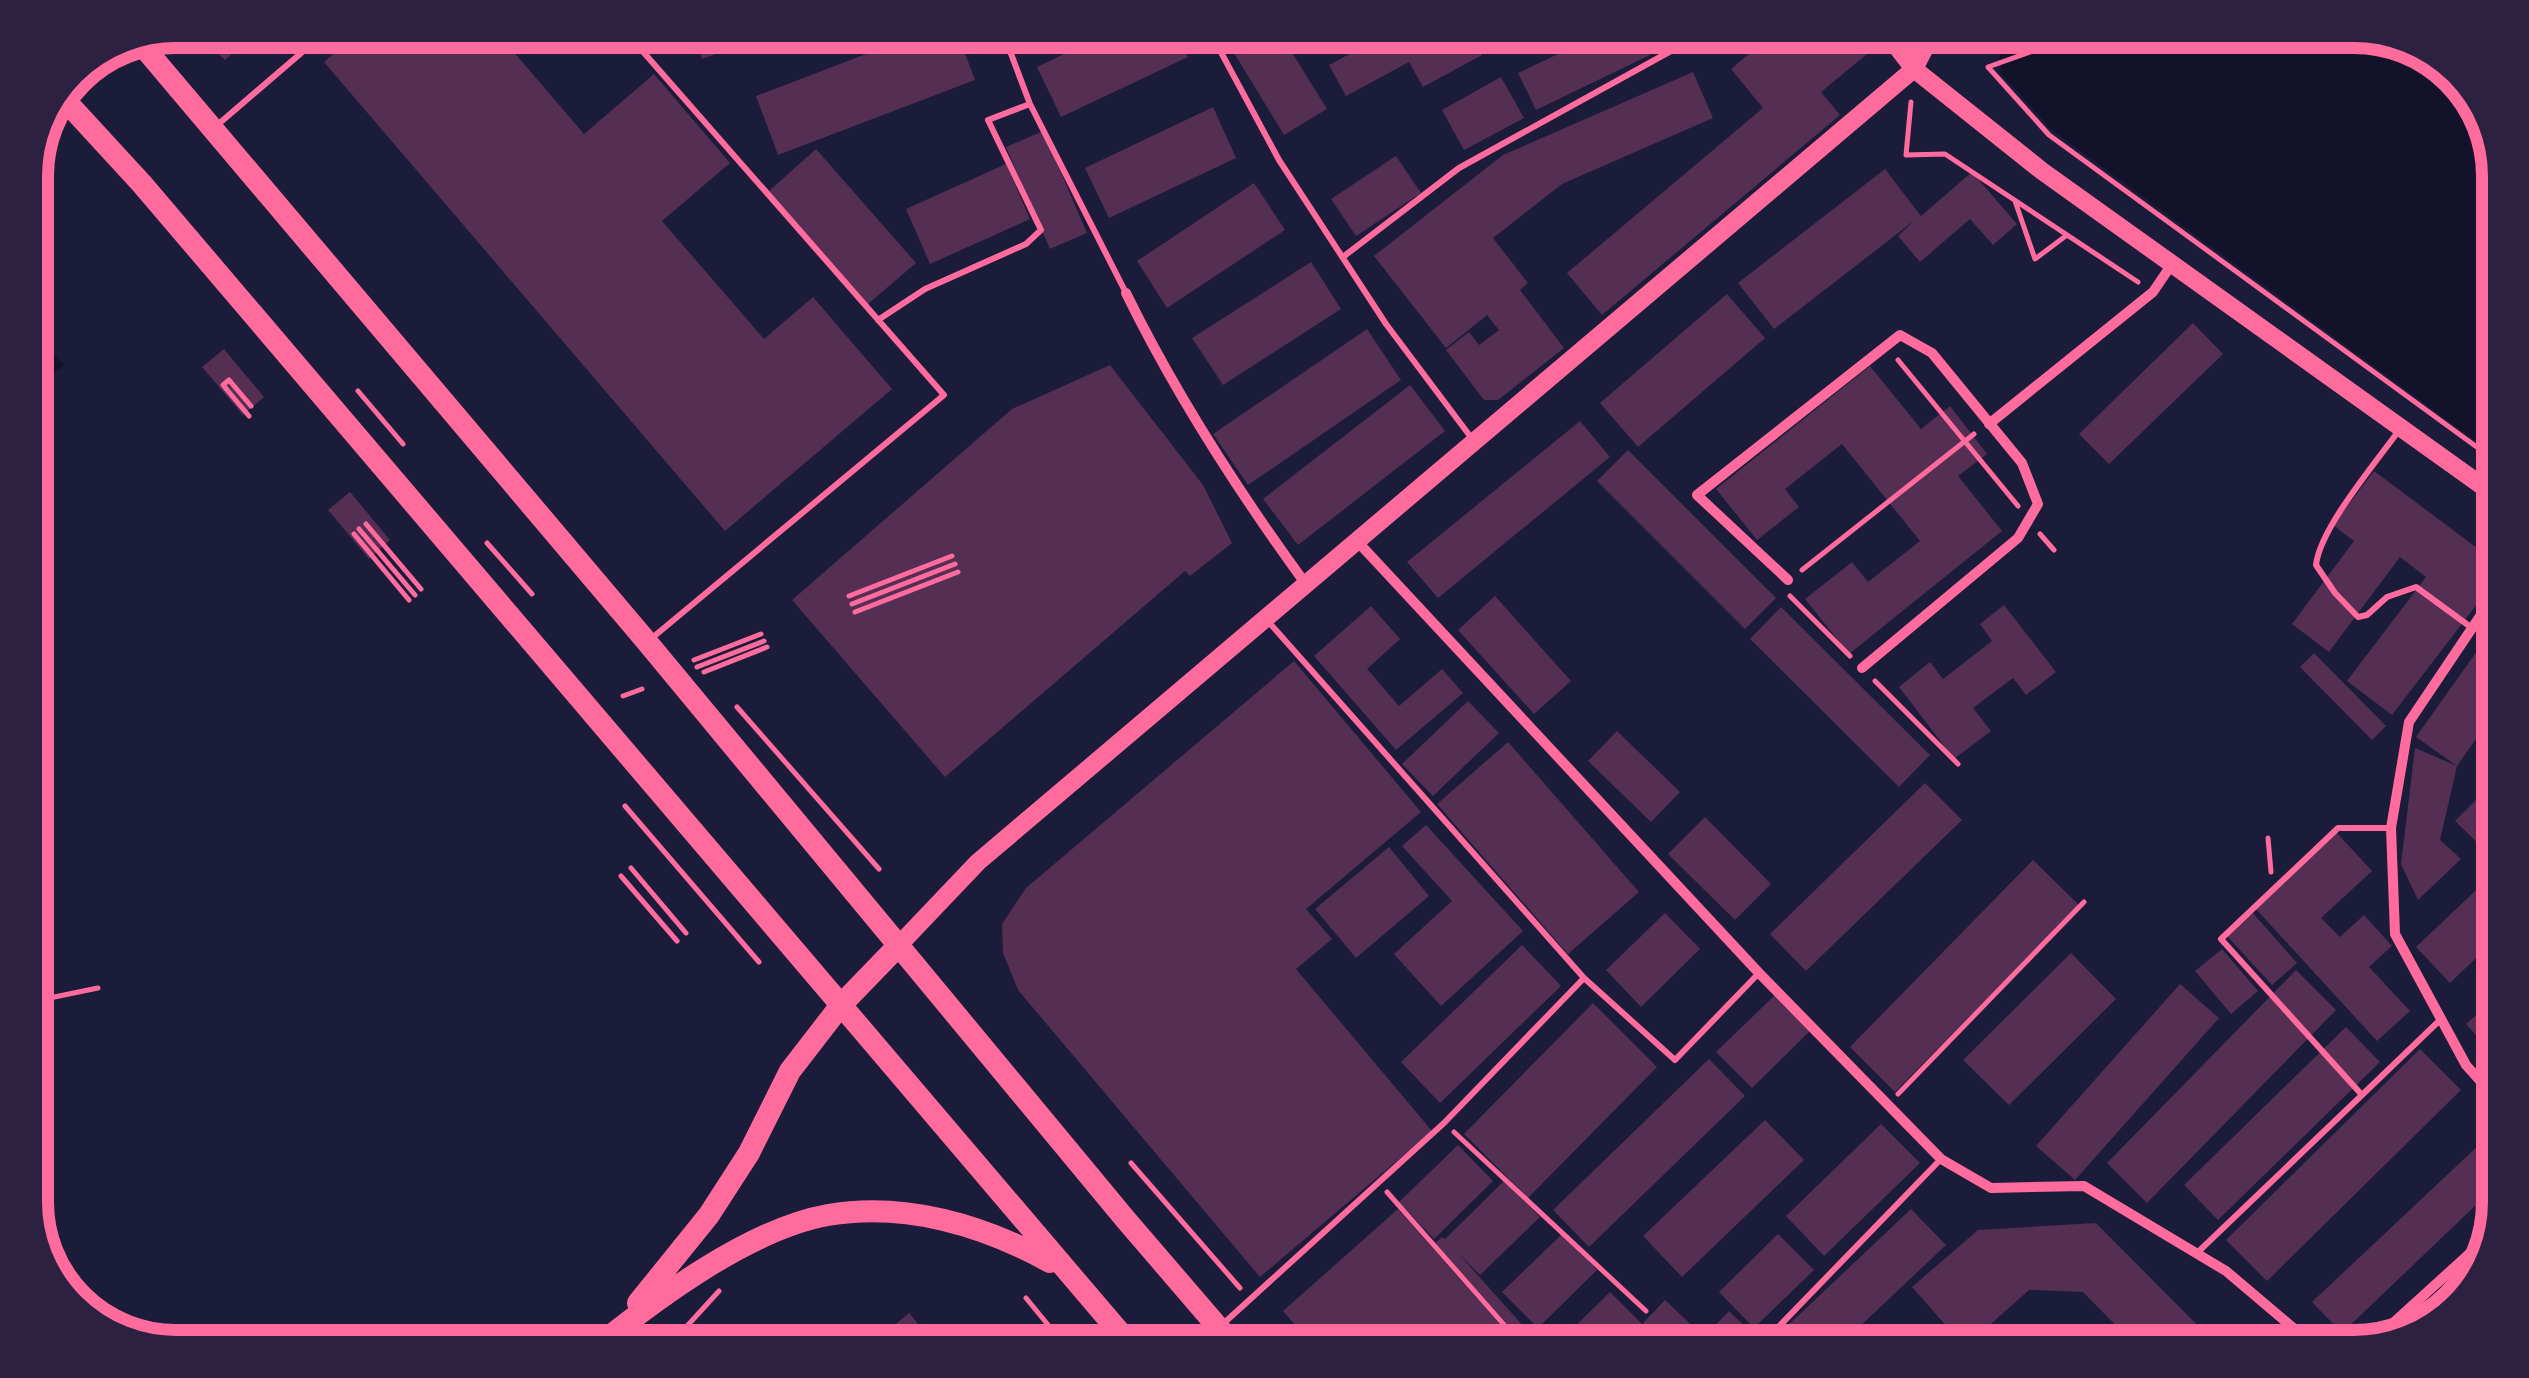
<svg xmlns="http://www.w3.org/2000/svg" width="2529" height="1378" font-family="Mulish,sans-serif">
  <style>
    .water { fill: #12122b }
    .building { fill: #542f53 }
    .lines { fill: none; stroke-linecap: round; stroke-linejoin: round }
    .path { stroke: #ff6b9d; stroke-width: 5 }
    .service { stroke: #ff6b9d; stroke-width: 6 }
    .minor { stroke: #ff6b9d; stroke-width: 10 }
    .secondary { stroke: #ff6b9d; stroke-width: 18 }
    .trunk { stroke: #ff6b9d; stroke-width: 22 }
    .rim { fill: none; stroke: #ff6b9d; stroke-width: 12 }
  </style>
  <rect width="100%" height="100%" fill="#1b1b3a"/>
  <path class="water" d="M1998,30H2353L2426,49L2474,94L2499,167V453L2473,439L2051,129L2001,73Z
    M30,326L64,365L30,394Z"/>
  <path class="building" d="M193,30H259L225,60Z
    M361,30H495L584,134L654,74L730,163L662,221L764,339L813,297L892,389L725,531L324,62Z
    M692,30H780L781,31L702,59Z
    M929,30H956L975,80L778,155L756,96Z
    M1114,30H1175L1188,57L1061,117L1037,67Z
    M1220,30H1278L1327,109L1284,135Z
    M1394,30H1469L1482,55L1423,87L1409,62L1346,96L1329,65Z
    M1608,30H1639L1650,55L1536,110L1518,73Z
    M1777,30H1847L1867,54L1821,92L1840,115L1602,315L1567,273L1763,108L1731,69Z
    M1693,72L1713,118L1562,184L1493,238L1528,283L1520,290L1564,348L1498,400H1484L1446,350L1469,332L1479,345L1499,330L1487,315L1446,348L1374,256L1503,155Z
    M1501,77L1524,118L1464,150L1442,110Z
    M1213,107L1236,158L1109,218L1085,168Z
    M1043,131L1087,233L1050,249L1006,147Z
    M816,149L916,263L868,304L769,191Z
    M1396,156L1421,193L1356,236L1331,199Z
    M1006,164L1030,219L930,264L906,209Z
    M1885,169L1921,216L1972,172L2017,224L1993,245L1970,219L1920,262L1898,236L1915,220L1774,329L1738,283Z
    M1254,183L1285,230L1167,308L1137,261Z
    M1311,262L1341,309L1223,385L1192,338Z
    M1727,294L1765,338L1638,447L1600,403Z
    M2193,323L2223,354L2109,464L2079,434Z
    M1367,329L1401,380L1248,485L1213,434Z
    M224,349L264,397L243,415L202,367Z
    M1110,365L1203,485L1232,543L1190,576L1185,571L945,777L792,600L1012,409Z
    M1870,366L1921,429L1950,406L1987,454L1958,476L2002,531L1849,654L1805,599L1852,562L1868,582L1920,541L1842,444L1785,489L1799,507L1757,540L1716,489Z
    M1410,385L1445,431L1298,545L1263,499Z
    M1580,421L1610,457L1438,598L1407,562Z
    M1628,450L1776,598L1745,629L1597,481Z
    M2374,471L2477,548L2484,595L2392,715L2347,681L2426,577L2400,557L2329,652L2292,624L2354,541L2333,525Z
    M350,492L390,540L369,559L328,510Z
    M1495,596L1571,681L1534,714L1458,630Z
    M2004,605L2056,672L2026,695L2013,678L1973,708L1991,731L1954,759L1899,687L1930,662L1943,679L1992,641L1980,624Z
    M1371,606L1400,639L1367,669L1399,706L1442,669L1463,693L1396,750L1314,656Z
    M1781,607L1930,755L1899,787L1750,639Z
    M2499,620V706L2457,766L2416,737Z
    M2314,653L2386,726L2372,740L2300,667Z
    M1294,661L1421,812L1306,909L1332,939L1296,969L1432,1131L1260,1277L1018,990L1003,953L1002,924L1026,888Z
    M1468,701L1499,733L1433,796L1402,764Z
    M1617,731L1680,792L1651,822L1588,761Z
    M1508,742L1639,892L1568,954L1437,804Z
    M2415,748L2457,766L2440,840L2461,859L2418,900L2401,864Z
    M2499,777V854L2494,859L2455,821Z
    M1925,783L1962,820L1806,971L1770,934Z
    M1705,817L1771,884L1735,920L1668,854Z
    M1426,825L1523,931L1441,1006L1394,954L1452,901L1402,846Z
    M2337,833L2372,871L2321,918L2340,937L2364,915L2392,946L2369,967L2410,1011L2377,1041L2255,908Z
    M1389,847L1429,896L1356,958L1315,909Z
    M2033,860L2079,905L1895,1092L1850,1047Z
    M2492,875L2499,882V936L2450,983L2416,947Z
    M2252,912L2297,963L2272,985L2226,935Z
    M1665,913L1700,949L1641,1007L1606,970Z
    M1522,945L1561,986L1440,1103L1401,1062Z
    M2222,949L2258,991L2231,1014L2195,971Z
    M2071,953L2116,999L2009,1105L1963,1060Z
    M2296,970L2336,1010L2147,1203L2107,1163Z
    M2180,984L2219,1018L2075,1180L2036,1146Z
    M1776,994L1811,1030L1752,1088L1716,1052Z
    M2499,995V1061L2466,1024Z
    M1593,1003L1657,1067L1528,1198L1464,1134Z
    M2346,1027L2380,1062L2218,1220L2184,1185Z
    M2420,1049L2461,1090L2267,1281L2226,1240Z
    M1709,1059L1745,1096L1589,1247L1553,1210Z
    M1765,1120L1804,1160L1682,1277L1643,1236Z
    M1881,1124L1920,1163L1824,1256L1786,1216Z
    M2481,1143L2499,1162V1183L2342,1333L2312,1302Z
    M1458,1145L1493,1181L1434,1239L1399,1202Z
    M1504,1181L1540,1217L1480,1275L1457,1252L1543,1348H1529L1435,1243L1442,1237L1445,1239Z
    M1398,1209L1521,1348H1315L1283,1311Z
    M1911,1209L1946,1245L1837,1348H1764Z
    M2096,1223L2220,1348H2138L2083,1292L2029,1290L1965,1347L1912,1287L1978,1230Z
    M1562,1234L1597,1270L1538,1328L1502,1292Z
    M1778,1234L1814,1270L1754,1328L1719,1292Z
    M1610,1292L1646,1328L1625,1348H1553Z
    M1665,1300L1704,1337L1729,1311L1756,1337L1746,1348H1670L1643,1323Z
    M909,1313L938,1348H867Z"/>
  <g class="lines">
    <path class="path" d="M2034,30L2036,50L1988,67L2049,135L2485,453L2499,460
      M1911,102L1906,155L1945,154L2138,282
      M2464,114L2480,110
      M2015,201L2035,259L2067,235
      M1898,360L2018,506
      M358,391L403,444
      M249,416L223,385L229,380L251,406
      M366,524L421,589
      M359,529L415,595
      M354,534L409,600
      M2040,534L2054,550
      M487,543L532,594
      M1802,570L1974,434
      M849,596L952,556
      M1790,596L1850,656
      M852,604L955,564
      M855,612L958,572
      M694,660L761,634
      M697,667L764,641
      M704,672L767,647
      M1875,681L1958,764
      M623,696L642,689
      M737,707L879,869
      M625,806L759,962
      M2268,838L2271,872
      M631,868L686,933
      M621,876L677,941
      M30,1002L98,988
      M1898,1094L2084,902
      M1454,1132L1646,1311
      M1131,1163L1240,1288
      M1387,1192L1514,1336
      M1026,1298L1067,1348
      M667,1348L719,1291"/>
    <path class="service" d="M624,30L944,395L652,638
      M1002,30L1030,104L1126,293
      M1209,30L1279,160L1386,324L1473,440
      M215,127L328,30
      M1343,257L1459,168L1709,30
      M878,320L925,289L1026,244L1041,230L988,120L1030,104
      M2400,429C2377,461 2320,528 2316,565L2335,593L2358,617L2367,615L2387,597L2416,587L2472,628
      M1266,619L1584,978L1675,1060L1759,973
      M2390,828H2338L2221,939L2362,1095L2440,1020
      M2197,1253L2362,1095
      M1224,1323L1444,1123L1584,978
      M1758,1348L1940,1160"/>
    <path class="minor" d="M1126,293C1176,395 1238,491 1305,583
      M1989,424L2153,292L2172,264
      M1356,540L1759,973L1941,1159L1991,1188L2084,1186L2226,1271L2317,1348
      M1788,580L1697,495L1900,335L1932,353L2022,463L2038,504L2018,538L1862,668
      M2499,588L2409,722L2391,828L2395,934L2466,1065L2499,1102
      M2370,1344L2490,1235"/>
    <path class="secondary" d="M1884,30L1914,69L2042,171L2499,498
      M899,945L978,862L1914,69L1934,30"/>
    <path class="trunk" d="M141,44L647,642L1126,1220L1236,1348
      M62,97L142,184L1133,1348
      M638,1303L709,1215L749,1153L790,1071L841,1005L899,945
      M595,1348C656,1299 749,1229 828,1215C905,1202 983,1225 1050,1262"/>
  </g>
  <path d="M0 0H2529V1378H0ZM176 48H2354A128 128 0 0 1 2482 176V1202A128 128 0 0 1 2354 1330H176A128 128 0 0 1 48 1202V176A128 128 0 0 1 176 48Z" fill="#2d2142" fill-rule="evenodd"/>
  <path class="rim" d="M176 48H2354A128 128 0 0 1 2482 176V1202A128 128 0 0 1 2354 1330H176A128 128 0 0 1 48 1202V176A128 128 0 0 1 176 48Z"/>
</svg>
